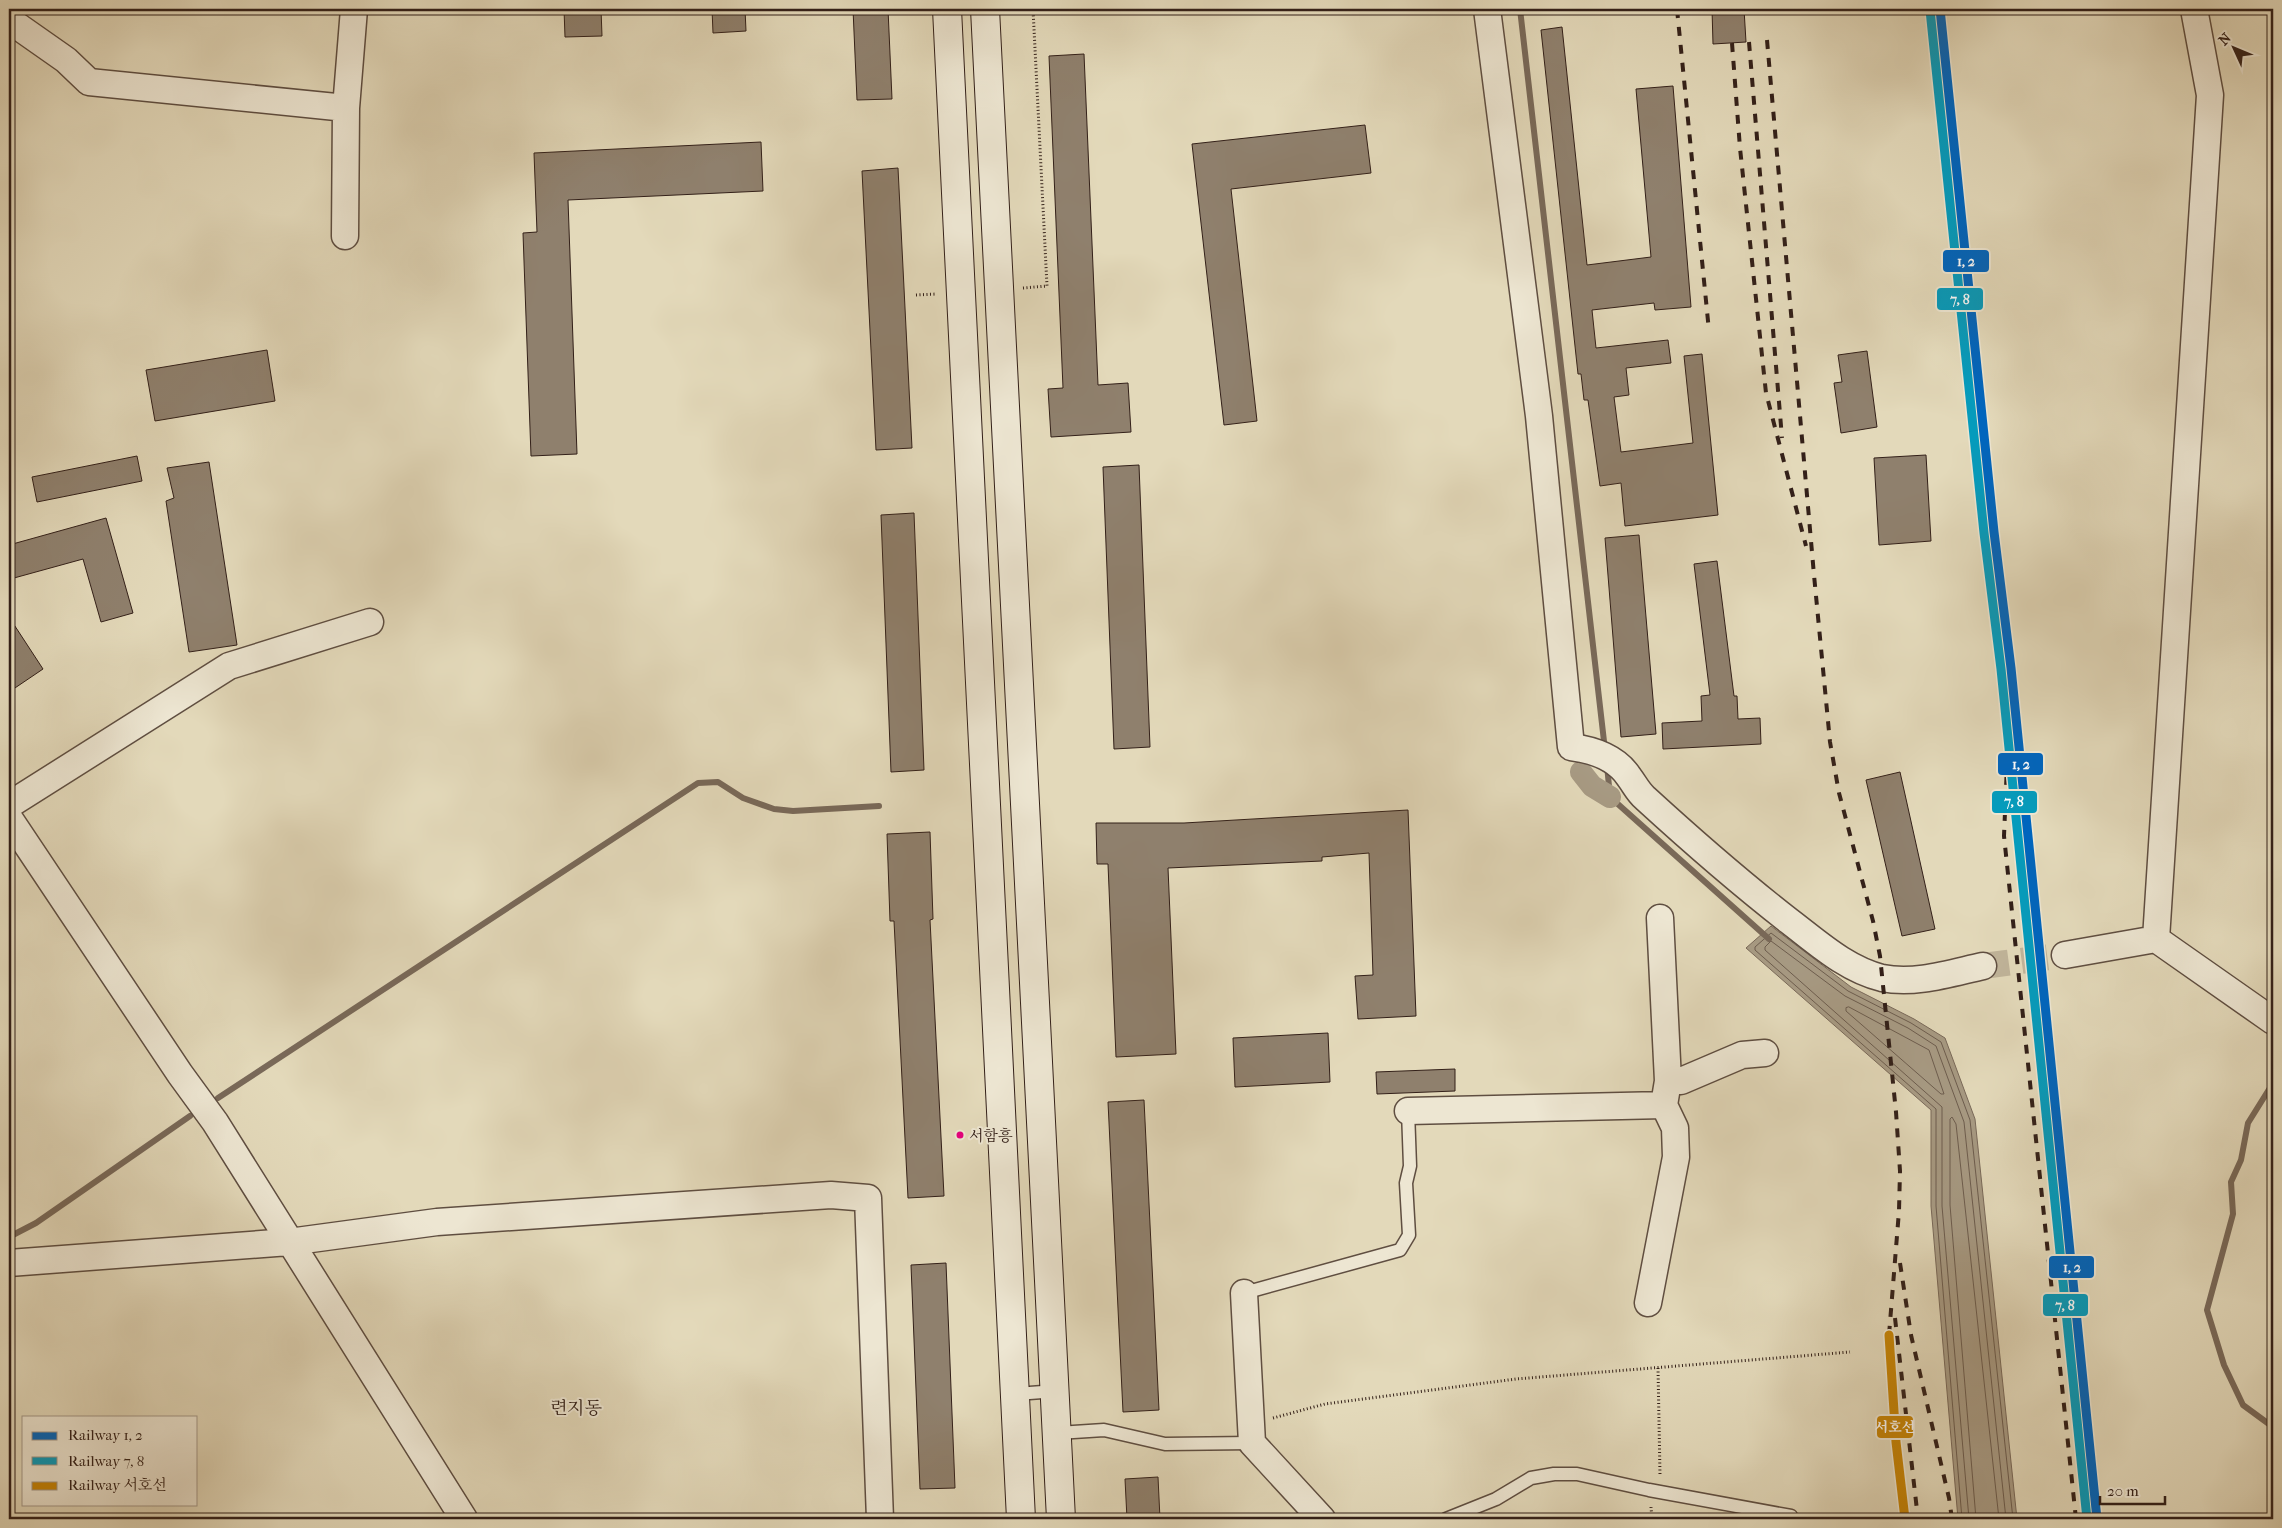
<svg xmlns="http://www.w3.org/2000/svg" width="2282" height="1528" font-family="'IM FELL French Canon','Noto Serif KR',serif">
  <style>
    .water { fill: #a79a83; stroke: #796959 }
    .lines { fill: none; stroke-linecap: round; stroke-linejoin: round }
    .shore { stroke: #6d5d4e; stroke-width: 1 }
    .stream { stroke: #796959; stroke-width: 6 }
    .canal { stroke: #a79a83; stroke-width: 22 }
    .building { fill: #8f806d; stroke: #332019 }
    .minor-tunnel { stroke: #c0b49a; stroke-width: 26; stroke-dasharray: 26 13; stroke-linecap: butt }
    .service-casing { stroke: #5f4e41; stroke-width: 15 }
    .minor-casing { stroke: #5f4e41; stroke-width: 29 }
    .secondary-casing { stroke: #332019; stroke-width: 30 }
    .path { stroke: #332019; stroke-width: 3; stroke-dasharray: 1 2.5; stroke-linecap: butt }
    .service { stroke: #ede6d2; stroke-width: 12 }
    .minor { stroke: #ede6d2; stroke-width: 26 }
    .secondary { stroke: #ede6d2; stroke-width: 28 }
    .rail { stroke: #332019; stroke-width: 4; stroke-dasharray: 9 9; stroke-linecap: butt }
    .rail-1-casing { stroke: #ede6d2; stroke-width: 12 }
    .rail-2-casing { stroke: #ede6d2; stroke-width: 12 }
    .rail-3-casing { stroke: #ede6d2; stroke-width: 12 }
    .rail-1 { stroke: #0065bd; stroke-width: 9 }
    .rail-2 { stroke: #059bbc; stroke-width: 9 }
    .rail-3 { stroke: #c68406; stroke-width: 9 }
    .bus-dot { fill: #e5007d; stroke: #ede6d2; stroke-width: 2 }
    .labels { text-anchor: middle; stroke-width: 4; stroke-linejoin: round; paint-order: stroke }
    .bus-label { font-size: 15px; fill: #332019; stroke: #ede6d2; text-anchor: start }
    .neighbourhood-label { font-size: 18px; fill: #332019; stroke: #ede6d2 }
    .line-badge { stroke: #ede6d2; stroke-width: 2 }
    .badge-label { font-size: 14px; text-anchor: middle; font-weight: bold; fill: #fff }
  </style>
  <rect width="100%" height="100%" fill="#e3d9ba"/>
  <filter id="stains"><feTurbulence type="fractalNoise" baseFrequency=".004" numOctaves="4"/><feColorMatrix values="0 0 0 0 .2 0 0 0 0 .09 0 0 0 0 .02 0 0 0 .5 -.17"/></filter>
  <radialGradient id="worn" r=".72"><stop offset=".6" stop-color="#630" stop-opacity="0"/><stop offset="1" stop-color="#630" stop-opacity=".3"/></radialGradient>
  <path class="water" d="M1771,926L1851,987L1914,1019L1945,1038L1975,1119L2017,1519H1958L1931,1206V1110L1746,948Z"/>
  <g class="lines">
    <path class="shore" d="M1849,1007L1929,1050L1944,1094H1941L1846,1011V1008Z
      M1962,1519L1936,1206V1109L1755,950V947L1771,933L1848,991L1911,1023L1941,1042L1970,1120L2013,1519
      M1969,1519L1942,1206V1107L1765,950V947L1771,941L1845,996L1908,1028L1936,1046L1964,1122L2006,1519
      M1976,1519L1950,1205V1119L1952,1117L1956,1124L1999,1519"/>
    <path class="stream" d="M1520,9L1605,750
      M1607,765L1610,797L1769,939
      M2273,1083L2248,1123L2241,1160L2231,1182L2233,1214L2207,1310L2224,1365L2243,1405L2273,1427
      M218,1098L698,783L718,782L743,798L774,809L793,811L879,806
      M9,1237L36,1223L190,1116"/>
    <path class="canal" d="M1581,772L1592,786L1610,797"/>
  </g>
  <path class="building" d="M564,9H601L602,36L565,37Z
    M712,9H745L746,31L713,33Z
    M853,9H888L892,99L857,100Z
    M1712,9H1744L1746,42L1713,44Z
    M1562,27L1587,265L1651,257L1636,89L1673,86L1691,307L1655,310L1654,303L1592,310L1596,348L1668,340L1671,363L1626,368L1629,395L1614,397L1621,452L1693,443L1684,356L1702,354L1718,515L1625,526L1621,483L1600,486L1588,400H1584L1581,374H1578L1541,30Z
    M1084,54L1098,385L1128,383L1131,432L1051,437L1048,389L1063,388L1049,56Z
    M1365,125L1371,173L1231,189L1257,421L1224,425L1192,144Z
    M761,142L763,191L568,200L577,454L531,456L523,233L537,232L534,153Z
    M898,168L912,448L876,450L862,171Z
    M267,350L275,401L155,421L146,370Z
    M1867,351L1877,427L1841,433L1834,383L1842,382L1838,355Z
    M1926,455L1931,541L1879,545L1874,458Z
    M137,456L142,481L37,502L32,477Z
    M209,462L237,645L189,652L166,501L174,498L167,468Z
    M1139,465L1150,747L1114,749L1103,467Z
    M914,513L924,770L891,772L881,515Z
    M106,518L133,613L101,622L83,559L14,578L9,559V545Z
    M1639,535L1656,734L1621,737L1605,538Z
    M1717,561L1734,696H1737L1738,719L1760,718L1761,744L1663,749L1662,723L1702,721L1701,696L1710,695L1694,564Z
    M9,617L43,669L9,692Z
    M1900,772L1935,929L1902,936L1866,780Z
    M1408,810L1416,1016L1358,1019L1355,976L1373,975L1369,853L1322,857V861L1168,868L1176,1054L1116,1057L1108,864H1097L1096,823H1184Z
    M930,832L933,919L930,920L944,1196L908,1198L894,921H890L887,834Z
    M1328,1033L1330,1082L1235,1087L1233,1038Z
    M1455,1069V1091L1377,1094L1376,1072Z
    M1144,1100L1159,1410L1123,1412L1108,1102Z
    M946,1263L955,1488L920,1489L911,1265Z
    M1158,1477L1160,1519H1127L1125,1479Z"/>
  <g class="lines">
    <path class="minor-tunnel" d="M1983,966L2065,955"/>
    <g class="service-casing">
      <path id="service" d="M1244,1293L1400,1250L1409,1235L1406,1183L1410,1166L1408,1111
        M1016,1394L1056,1391
        M1058,1433L1104,1430L1165,1444L1252,1443
        M1446,1519L1496,1499L1531,1478L1554,1474H1577L1649,1490L1791,1516V1519"/>
    </g>
    <g class="minor-casing">
      <path id="minor" d="M1487,9L1539,416L1571,747C1594,750 1616,757 1629,777C1635,785 1638,792 1645,798C1692,841 1739,882 1789,921C1818,943 1846,969 1882,978C1915,985 1951,973 1983,966
        M9,20L66,60L89,82L346,108
        M345,236L346,108L354,9
        M9,805L229,666L370,622
        M9,818L180,1074L215,1122L464,1519
        M2156,939L2210,95L2194,9
        M2065,955L2156,939L2273,1021
        M1668,1081H1681L1742,1055L1765,1053
        M1408,1111L1664,1105
        M9,1263L289,1242L437,1222L831,1195L868,1198L880,1519
        M1244,1293L1252,1443L1322,1519
        M1648,1303L1676,1157L1675,1128L1664,1105L1668,1081L1660,918"/>
    </g>
    <g class="secondary-casing">
      <path id="secondary" d="M947,9L1021,1519
        M985,9L1061,1519"/>
    </g>
    <path class="path" d="M1023,288L1047,286L1033,9
      M916,295L937,294
      M1658,1368L1660,1475
      M1273,1418L1325,1404L1516,1379L1850,1352
      M1651,1507L1652,1519"/>
    <use href="#service" class="service"/>
    <use href="#minor" class="minor"/>
    <use href="#secondary" class="secondary"/>
    <path class="rail" d="M1677,9L1709,331
      M1767,40L1814,575L1830,742L1839,793L1873,921L1880,956L1896,1112L1900,1171L1899,1211L1889,1335
      M1749,42L1782,438
      M1732,43L1740,148L1766,393L1806,546
      M2011,668L2004,836L2076,1519
      M1900,1263L1911,1335L1949,1498L1952,1519
      M1895,1318L1918,1519"/>
    <g class="rail-1-casing">
      <path id="rail-1" d="M1940,9L1994,532L2011,668L2097,1519"/>
    </g>
    <g class="rail-2-casing">
      <path id="rail-2" d="M1930,10L1984,533L2001,669L2087,1519"/>
    </g>
    <g class="rail-3-casing">
      <path id="rail-3" d="M1889,1335L1896,1442L1905,1519"/>
    </g>
    <use href="#rail-1" class="rail-1"/>
    <use href="#rail-2" class="rail-2"/>
    <use href="#rail-3" class="rail-3"/>
  </g>
  <circle class="bus-dot" cx="960" cy="1135" r="4.5"/>
  <g class="labels">
    <g class="bus-label">
      <text x="969" y="1141">서함흥</text>
    </g>
    <g class="neighbourhood-label">
      <text x="576" y="1414">련지동</text>
    </g>
  </g>
  <g class="line-badge">
    <rect x="1942" y="249" width="48" height="24" rx="5" fill="#0065bd"/>
    <rect x="1936" y="287" width="48" height="24" rx="5" fill="#059bbc"/>
    <rect x="1997" y="752" width="47" height="24" rx="5" fill="#0065bd"/>
    <rect x="1991" y="790" width="47" height="24" rx="5" fill="#059bbc"/>
    <rect x="2048" y="1255" width="47" height="24" rx="5" fill="#0065bd"/>
    <rect x="2042" y="1293" width="47" height="24" rx="5" fill="#059bbc"/>
    <rect x="1876" y="1415" width="38" height="24" rx="5" fill="#c68406"/>
  </g>
  <g class="badge-label">
    <text x="1966" y="266">1, 2</text>
    <text x="1960" y="304">7, 8</text>
    <text x="2021" y="769">1, 2</text>
    <text x="2014" y="806">7, 8</text>
    <text x="2072" y="1272">1, 2</text>
    <text x="2065" y="1310">7, 8</text>
    <text x="1895" y="1432">서호선</text>
  </g>
  <rect width="2282" height="1528" fill="none" stroke="#e3d9ba" stroke-width="30"/>
  <rect x="10" y="10" width="2262" height="1508" fill="none" stroke="#332019" stroke-width="2.5"/>
  <rect x="15" y="15" width="2252" height="1498" fill="none" stroke="#332019"/>
  <rect x="22" y="1416" width="175" height="90" fill="#ede6d2" stroke="#a39788"/>
  <rect x="32" y="1432" width="25" height="8" fill="#0065bd" stroke="#a39788"/>
  <text x="68" y="1440" font-size="15" fill="#332019">Railway 1, 2</text>
  <rect x="32" y="1457" width="25" height="8" fill="#059bbc" stroke="#a39788"/>
  <text x="68" y="1466" font-size="15" fill="#332019">Railway 7, 8</text>
  <rect x="32" y="1482" width="25" height="8" fill="#c68406" stroke="#a39788"/>
  <text x="68" y="1490" font-size="15" fill="#332019">Railway 서호선</text>
  <g transform="translate(2234 48) rotate(314)" stroke="#ede6d2" stroke-width="4" paint-order="stroke">
  <path d="M0-4L9 19L0 12L-9 19Z" fill="#332019"/>
  <text y="-8" font-size="14" font-weight="bold" text-anchor="middle" fill="#332019">N</text>
  </g>
  <path d="M2100 1496v8h65v-8" fill="none" stroke="#332019" stroke-width="2.5"/>
  <text x="2107" y="1496" font-size="15" fill="#332019" stroke="#ede6d2" stroke-width="4" paint-order="stroke">20 m</text>
  <rect width="100%" height="100%" filter="url(#stains)"/>
  <rect width="100%" height="100%" fill="url(#worn)"/>
</svg>
